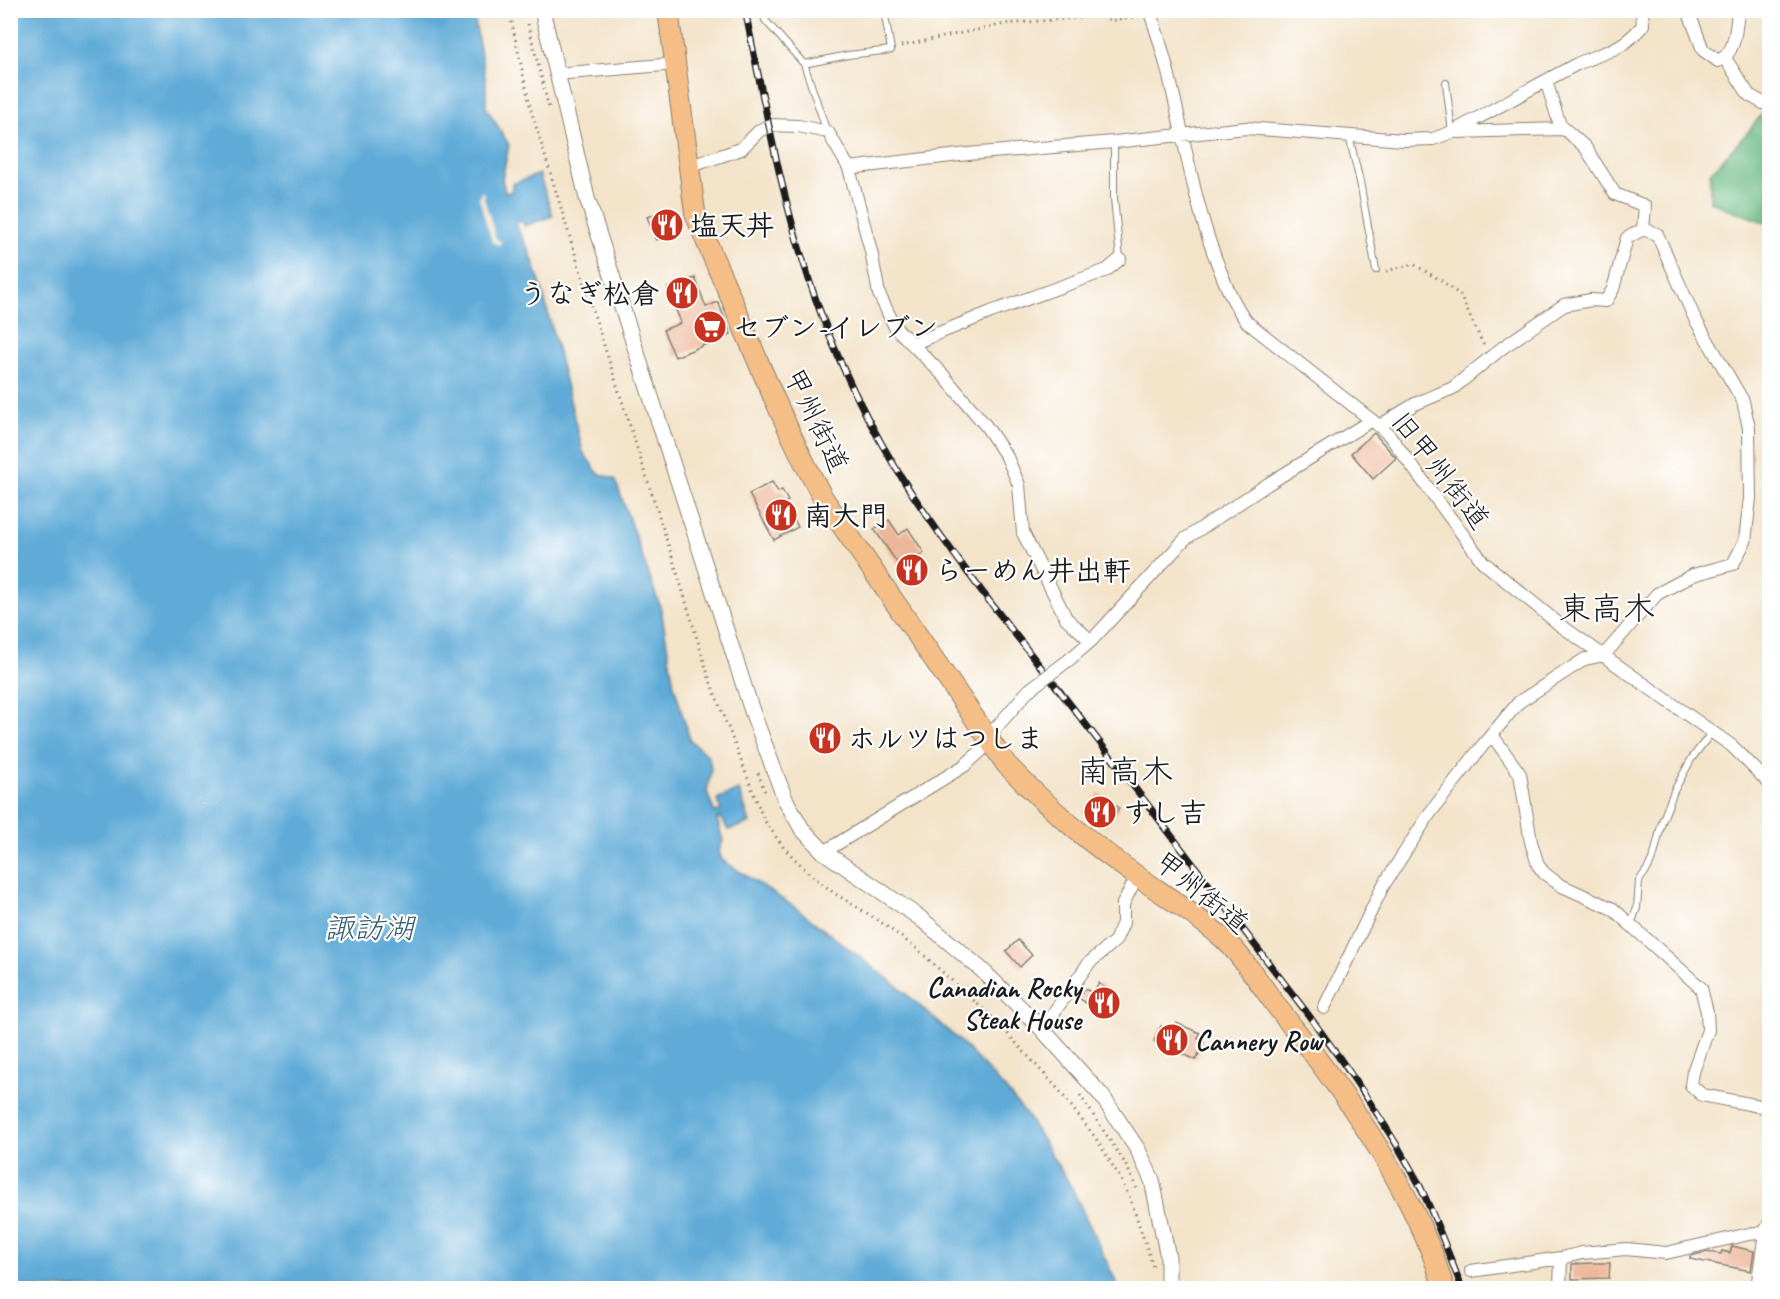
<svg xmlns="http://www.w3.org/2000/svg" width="1780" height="1299" font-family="Caveat,'Klee One',sans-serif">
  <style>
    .forest { fill: #6cba84; stroke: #446b50; stroke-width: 1.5 }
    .water { fill: #5eaad7; stroke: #3d637a; stroke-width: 1.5 }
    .pier { fill: #f3e3c9 }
    .building { fill: #edb698 }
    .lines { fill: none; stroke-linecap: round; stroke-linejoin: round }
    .service-casing { stroke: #888072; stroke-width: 8 }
    .minor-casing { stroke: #888072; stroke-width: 14 }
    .tertiary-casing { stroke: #888072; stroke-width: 17 }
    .trunk-casing { stroke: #888072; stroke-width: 22 }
    .path { stroke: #888072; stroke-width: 3; stroke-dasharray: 1.5 4.5; stroke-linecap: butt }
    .service { stroke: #fff; stroke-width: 6 }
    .minor { stroke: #fff; stroke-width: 12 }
    .tertiary { stroke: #fff; stroke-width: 15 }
    .trunk { stroke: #f6be87; stroke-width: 20 }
    .rail-casing { stroke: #1c1c1c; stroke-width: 7 }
    .rail { stroke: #fff; stroke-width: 4.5; stroke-dasharray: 14; stroke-linecap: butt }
    .minor-bridge-casing { stroke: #888072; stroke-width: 14; stroke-linecap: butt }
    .minor-bridge { stroke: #fff; stroke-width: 12 }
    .labels { text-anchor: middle; stroke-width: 4.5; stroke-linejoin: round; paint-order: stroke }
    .poi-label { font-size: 28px; font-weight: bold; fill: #1c1c1c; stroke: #fff; text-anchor: start }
    .street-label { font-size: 28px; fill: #1c1c1c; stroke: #fff }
    .water-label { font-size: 30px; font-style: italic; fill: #3a5c70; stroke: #fff }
    .quarter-label { font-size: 32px; fill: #1c1c1c; stroke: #fff }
  </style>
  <rect width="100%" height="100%" fill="#fff"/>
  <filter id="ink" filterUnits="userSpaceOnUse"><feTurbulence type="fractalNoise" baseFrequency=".0167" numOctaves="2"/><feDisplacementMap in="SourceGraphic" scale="12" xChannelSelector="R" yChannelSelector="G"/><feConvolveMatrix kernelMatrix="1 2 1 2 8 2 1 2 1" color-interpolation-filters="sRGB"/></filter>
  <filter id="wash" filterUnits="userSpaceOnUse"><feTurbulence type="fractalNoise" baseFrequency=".008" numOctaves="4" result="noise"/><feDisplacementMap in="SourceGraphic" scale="24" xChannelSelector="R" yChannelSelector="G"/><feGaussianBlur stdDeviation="1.35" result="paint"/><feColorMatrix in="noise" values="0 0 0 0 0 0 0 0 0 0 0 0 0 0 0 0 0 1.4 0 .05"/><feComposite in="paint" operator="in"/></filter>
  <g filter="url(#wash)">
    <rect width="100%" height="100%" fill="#f3e3c9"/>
    <path class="forest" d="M1769,105V224L1710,202V173L1748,132Z"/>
    <path class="water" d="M10,11H473L486,82V107L509,145L502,179L505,192L509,193L512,189V184L539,174L553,216L524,226L523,221H518L515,224L529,250L541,285L583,452L598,473L615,479L661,609L674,685L690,740L709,757L711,770L707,792L714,811L717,812L721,810L717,799L739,790L750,823L728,830L721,817L717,819L723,841L719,851L722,860L796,908L896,985L961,1042L1006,1090L1027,1116L1071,1186L1119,1288H11Z"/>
    <path class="pier" d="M481,192L485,194L484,198L496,239L501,241L499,245L492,242L479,198Z"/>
    <g id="blocks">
      <path class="building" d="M666,210L675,233L656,240L647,217Z
        M695,278L706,307L718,302L731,334L675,357L663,330L681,323L668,288Z
        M1374,433L1396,458L1373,479L1351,453Z
        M772,482L778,492L782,490L788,501L785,503L798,527L774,540L749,494Z
        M889,520L899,535L908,528L924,553L918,557L928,571L911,583L874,529Z
        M1099,793L1119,808L1105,826L1085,810Z
        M1018,940L1032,955L1020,967L1006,951Z
        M1099,983L1117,998L1109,1005L1115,1009L1105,1017L1079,998L1085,989L1093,993Z
        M1176,1023L1200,1033L1198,1039L1204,1042L1196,1060L1154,1041L1161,1026L1172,1031Z
        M1732,1246L1754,1251L1751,1271L1690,1259V1256L1706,1252L1721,1254L1722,1251L1730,1253Z
        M1593,1263H1610L1609,1278L1572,1279V1264Z"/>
    </g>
  </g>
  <g filter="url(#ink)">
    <use href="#blocks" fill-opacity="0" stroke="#888072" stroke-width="1.5"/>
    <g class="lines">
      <g class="service-casing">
        <path id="service" d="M764,10L765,20L804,64L827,132
          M804,64L848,55L891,50L884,10
          M1446,83L1452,132
          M1349,136L1360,182L1376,270
          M1114,142V198L1120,259
          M1631,924L1637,908L1639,881L1648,868L1654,855L1662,822L1674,791L1692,758L1712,732"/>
      </g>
      <g class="minor-casing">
        <path id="minor" d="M1149,10C1179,90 1185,177 1215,257C1224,281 1232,302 1247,322L1379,426L1389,435L1483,562L1560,625L1732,746L1770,784
          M1688,10L1703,50L1718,61C1736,54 1736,28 1738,10
          M1725,58L1749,95L1763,103L1770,101
          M556,74L675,64
          M1546,81L1560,125L1585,147L1615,194L1645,206L1643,229
          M1456,132L1564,129
          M688,167L741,149L759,131L769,125L798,126L828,132L849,168L871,251L879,294L895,327L943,375L986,426L1007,457L1019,485L1023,533L1066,618L1091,641
          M849,168L968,154L1114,142L1246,128L1404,140L1433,139L1452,132C1493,110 1535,86 1577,64C1605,51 1622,51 1643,25L1642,10
          M912,344L991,312L1107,270L1120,259
          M1379,426L1415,404L1453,388L1502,348L1564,305L1591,300L1606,301L1613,289L1627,238L1643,229
          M1070,659L1091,641L1185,539L1268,484L1372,420
          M1492,735L1520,774L1531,842L1538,865L1544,873L1560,885L1613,909L1701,988L1707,1012L1708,1030L1693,1072L1691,1085L1702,1095L1770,1108
          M824,852L964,766L981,751L987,738L1029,690
          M1324,1008L1383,886L1430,813L1483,745L1519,702L1585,659L1604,655L1657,594L1693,575L1733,564L1745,541L1750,498L1749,428L1743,401L1695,319L1657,234L1643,229
          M1042,1029L1089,963L1115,941L1123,923V904L1137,876
          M1471,1271L1561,1258L1582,1253L1626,1249L1666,1253L1749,1234L1765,1232
          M1560,1288L1561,1258
          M1757,1288L1765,1232L1770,1222"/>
      </g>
      <g class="tertiary-casing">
        <path id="tertiary" d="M542,10L587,198L752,711L785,799L802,829L824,852L920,918L982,970L1042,1029L1102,1096L1138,1150L1152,1180L1168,1257V1288"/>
      </g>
      <g class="trunk-casing">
        <path id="trunk" d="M668,10L695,212C706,244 721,274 734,305C762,371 789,436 823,498L1006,764C1046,806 1090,843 1137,876C1167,897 1198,916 1225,940C1243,957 1263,988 1278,1008C1336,1082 1393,1159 1429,1246C1435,1259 1439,1274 1444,1288"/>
      </g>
      <path class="path" d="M509,10L531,110L584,283L677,572L709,678L764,820L784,848L810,874L834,893L878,920L916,948L995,1020L1058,1089L1095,1137L1118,1174L1130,1198L1153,1266
        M528,24L549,108
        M901,46L1005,24L1100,16L1111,21L1139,16
        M1386,271L1413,264L1442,281L1460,295L1484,346
        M758,773L765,792
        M1080,1095L1125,1163L1137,1189"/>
      <use href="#service" class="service"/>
      <use href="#minor" class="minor"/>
      <use href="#tertiary" class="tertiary"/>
      <use href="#trunk" class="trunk"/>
      <g class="rail-casing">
        <path id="rail" d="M745,10C766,111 784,214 820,311C845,380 885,457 928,517C973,583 1024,645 1073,708C1151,808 1227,909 1304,1009C1345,1064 1385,1121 1418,1182C1435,1216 1448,1253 1462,1288"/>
      </g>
      <use href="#rail" class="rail"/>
      <g class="minor-bridge-casing">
        <path id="minor-bridge" d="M1029,690L1070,659"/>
      </g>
      <use href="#minor-bridge" class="minor-bridge"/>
    </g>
  </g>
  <defs>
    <g id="restaurant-disc" transform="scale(1.725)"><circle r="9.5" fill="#c8321e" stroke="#fff"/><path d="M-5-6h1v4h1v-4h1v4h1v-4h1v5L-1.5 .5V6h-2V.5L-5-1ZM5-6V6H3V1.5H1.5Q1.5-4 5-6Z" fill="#fff"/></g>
    <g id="supermarket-disc" transform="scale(1.725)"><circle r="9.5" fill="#c8321e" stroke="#fff"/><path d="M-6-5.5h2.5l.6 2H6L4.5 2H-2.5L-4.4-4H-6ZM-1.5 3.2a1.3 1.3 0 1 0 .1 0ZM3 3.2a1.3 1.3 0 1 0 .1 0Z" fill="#fff"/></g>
  </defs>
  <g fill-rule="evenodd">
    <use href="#restaurant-disc" x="667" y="225"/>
    <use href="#restaurant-disc" x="682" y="293"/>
    <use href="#supermarket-disc" x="710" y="327"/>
    <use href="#restaurant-disc" x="781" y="515"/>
    <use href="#restaurant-disc" x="912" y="570"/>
    <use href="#restaurant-disc" x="825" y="738"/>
    <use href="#restaurant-disc" x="1100" y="812"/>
    <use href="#restaurant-disc" x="1104" y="1003"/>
    <use href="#restaurant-disc" x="1172" y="1040"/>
  </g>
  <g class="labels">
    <g class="poi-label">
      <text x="690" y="235">塩天丼</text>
      <text x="659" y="303" text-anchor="end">うなぎ松倉</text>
      <text x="733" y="337">セブン-イレブン</text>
      <text x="804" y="525">南大門</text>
      <text x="935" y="580">らーめん井出軒</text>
      <text x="848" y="748">ホルツはつしま</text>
      <text x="1123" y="822">すし吉</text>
      <text x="1081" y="997" text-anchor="end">Canadian Rocky<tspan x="1081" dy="32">Steak House</tspan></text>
      <text x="1195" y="1050">Cannery Row</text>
    </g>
    <g class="street-label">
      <text transform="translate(817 420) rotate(64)" y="10">甲州街道</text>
      <text transform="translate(1441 470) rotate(52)" y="10">旧甲州街道</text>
      <text transform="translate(1202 892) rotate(39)" y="10">甲州街道</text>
    </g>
    <g class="water-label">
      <text x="369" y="938">諏訪湖</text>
    </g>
    <g class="quarter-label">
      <text x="1607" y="619">東高木</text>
      <text x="1125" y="782">南高木</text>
    </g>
  </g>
  <rect width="1780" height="1299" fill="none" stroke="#fff" stroke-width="36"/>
</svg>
